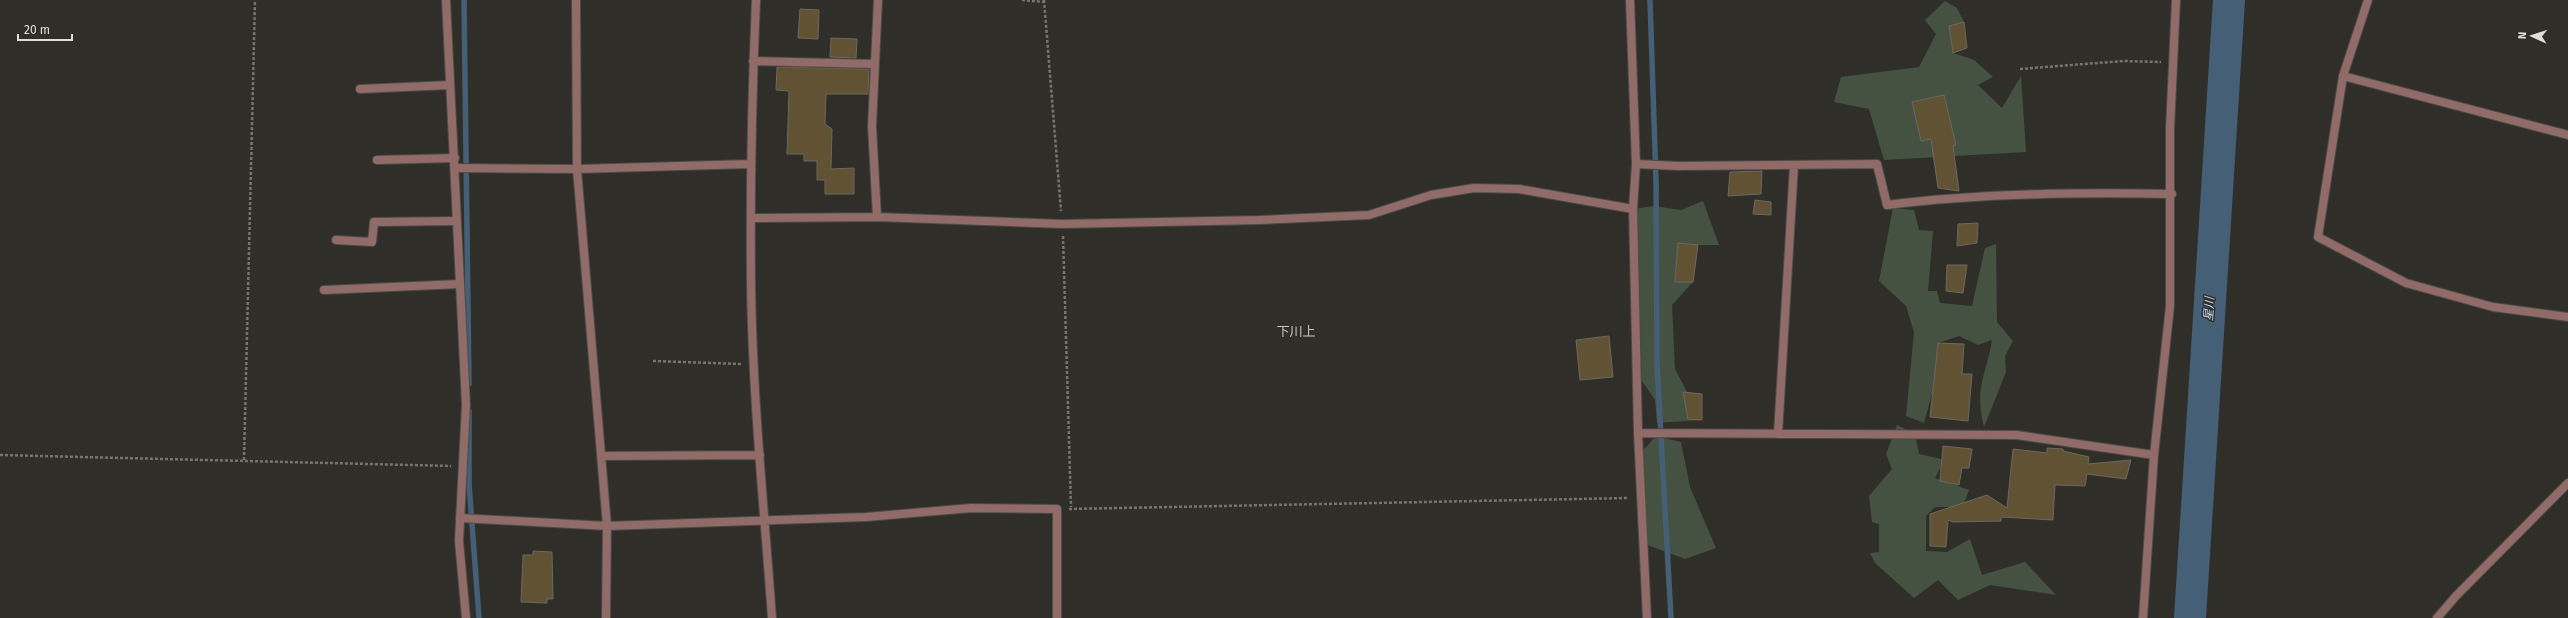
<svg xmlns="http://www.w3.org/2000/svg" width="2568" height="618" font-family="'Fira Sans','Noto Sans JP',sans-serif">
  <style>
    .green { fill: #455242 }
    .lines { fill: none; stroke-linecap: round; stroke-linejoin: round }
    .stream { stroke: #455f77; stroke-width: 5.5 }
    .river { stroke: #455f77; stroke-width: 32 }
    .building { fill: #615234; stroke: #6b6862 }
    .service-casing { stroke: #4c4a45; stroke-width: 10 }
    .minor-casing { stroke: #4c4a45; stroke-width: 10 }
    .tertiary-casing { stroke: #4c4a45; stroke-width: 10 }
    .path { stroke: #777570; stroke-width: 2.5; stroke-dasharray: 3 2; stroke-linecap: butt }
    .service { stroke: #916b68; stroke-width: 8 }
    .minor { stroke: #916b68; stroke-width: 8 }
    .tertiary { stroke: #916b68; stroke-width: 8 }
    .labels { text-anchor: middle; stroke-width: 3; stroke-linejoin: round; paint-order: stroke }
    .water-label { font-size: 12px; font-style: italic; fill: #c3def9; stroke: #302e28 }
    .quarter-label { font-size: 13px; fill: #c8c5be; stroke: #302e28 }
  </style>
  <rect width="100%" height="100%" fill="#302e28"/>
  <path class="green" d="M1945,1L1957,8L1964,22L1949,26L1953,53L1974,60L1993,77L1978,85L2002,108L2021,76L2026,152L1884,160L1869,109L1834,102L1841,77L1919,67L1936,34L1925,20Z
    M1703,201L1719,245H1698L1693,282L1672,305L1675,369L1702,420L1657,423L1655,400L1642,381L1633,209L1654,206L1681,210Z
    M1893,208L1914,210L1919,230L1933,231L1928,291H1937L1940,303L1972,306L1985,248L1996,244L1997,322L2013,341L2005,356L2006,372L1984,427C1974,387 1986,377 1992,340L1978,345L1959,336L1938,343L1933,390L1924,423L1906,416L1914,332L1906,306L1879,281Z
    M1897,425L1915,434L1919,454L1945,460L1935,478L1969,490L1963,507H1935L1926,516V551L1947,552L1970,539L1982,575L2025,562L2056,595L1990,585L1958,600L1938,580L1914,598L1875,563L1870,553L1879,552V524L1872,522L1869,496L1892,469L1886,454Z
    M1656,436L1681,442L1690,487L1716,548L1685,559L1642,543L1639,455Z"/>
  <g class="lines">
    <path class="stream" d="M464,0L469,384
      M1650,0L1656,181L1657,364L1671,618
      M469,411V484L479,618"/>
    <path class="river" d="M2190,618L2229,0"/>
  </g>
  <path class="building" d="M800,9L819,10L818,39L798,38Z
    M1964,22L1967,48L1953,53L1949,26Z
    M831,38L857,39L856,58L830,57Z
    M777,67L869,69L868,94H826L825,124L832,129L831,169L854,168V194H825V180H817V161H804V154H787L789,91L776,90Z
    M1944,95L1956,145L1953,146L1959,191L1938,188L1931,139L1921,141L1912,102Z
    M1762,171L1761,194L1728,196L1730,172Z
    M1755,200L1771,202V215L1753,214Z
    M1978,223L1977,243L1957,246L1958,224Z
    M1678,243L1698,245L1693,282H1675Z
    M1947,265H1967L1963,293L1946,291Z
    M1609,336L1613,377L1580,380L1576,340Z
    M1938,343L1964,344L1962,374H1972L1968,421L1930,417Z
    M1683,392L1702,394V420L1688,419Z
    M1943,446L1972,449L1969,468H1962L1959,485L1940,481Z
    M2047,448L2063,449V451L2089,457L2088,464L2131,460L2126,479L2087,474L2085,486L2055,485L2053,520L2001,517V521L1953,522L1948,520L1946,547L1930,546V514L1987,495L2007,508L2013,449L2047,453Z
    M533,551L552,552L553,599H547V603L521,602L523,555H533Z"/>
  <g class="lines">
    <g class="service-casing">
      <path id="service" d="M360,89L450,85
        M377,160L455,158
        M336,240L372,242L374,222L456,221"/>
    </g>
    <g class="minor-casing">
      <path id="minor" d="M576,0L577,169L607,526L606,618
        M756,0C752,93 750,186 751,280C752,392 764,506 772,618
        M1630,0L1636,164L1633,209L1638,433L1647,618
        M2368,0L2343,76L2318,237L2406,283L2493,307L2568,317
        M753,61L875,64
        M2343,76L2568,135
        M1636,164L1679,166L1877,164L1887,205C1981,193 2077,192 2172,194
        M455,168L577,169L749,164
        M877,217L872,126L878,0
        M752,218L877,217L1062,224L1259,220L1369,215L1431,195L1474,188L1519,189L1633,209
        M324,290L460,284
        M1638,433L2017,435L2154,455
        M1778,434L1794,165
        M601,456L760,455
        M460,518L607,526L866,517L971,508L1057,509V618
        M2143,618L2154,455L2170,306V129L2176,0
        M2437,618L2456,596L2568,483"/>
    </g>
    <g class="tertiary-casing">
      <path id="tertiary" d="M446,0L466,405L459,541L466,618"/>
    </g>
    <path class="path" d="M1022,0L1044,2
      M1044,0L1061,211
      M2020,69L2123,61L2161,62
      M1063,236L1071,507
      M653,361L741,364
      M0,455L451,466
      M244,460L255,0
      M1069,509L1628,498"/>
    <use href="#service" class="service"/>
    <use href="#minor" class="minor"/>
    <use href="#tertiary" class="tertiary"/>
  </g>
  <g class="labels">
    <g class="water-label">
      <text transform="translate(2209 309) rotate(-86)" y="4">星川</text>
    </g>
    <g class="quarter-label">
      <text x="1296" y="336">下川上</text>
    </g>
  </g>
  <g transform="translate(2532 36) rotate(273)" stroke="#302e28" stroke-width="3" paint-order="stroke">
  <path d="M0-3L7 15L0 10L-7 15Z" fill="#e0dedb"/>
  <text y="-6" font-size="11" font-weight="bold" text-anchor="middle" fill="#e0dedb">N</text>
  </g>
  <path d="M18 34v6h54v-6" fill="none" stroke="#e0dedb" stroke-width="2"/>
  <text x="24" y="34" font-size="12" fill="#e0dedb" stroke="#302e28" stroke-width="3" paint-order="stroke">20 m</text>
</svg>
